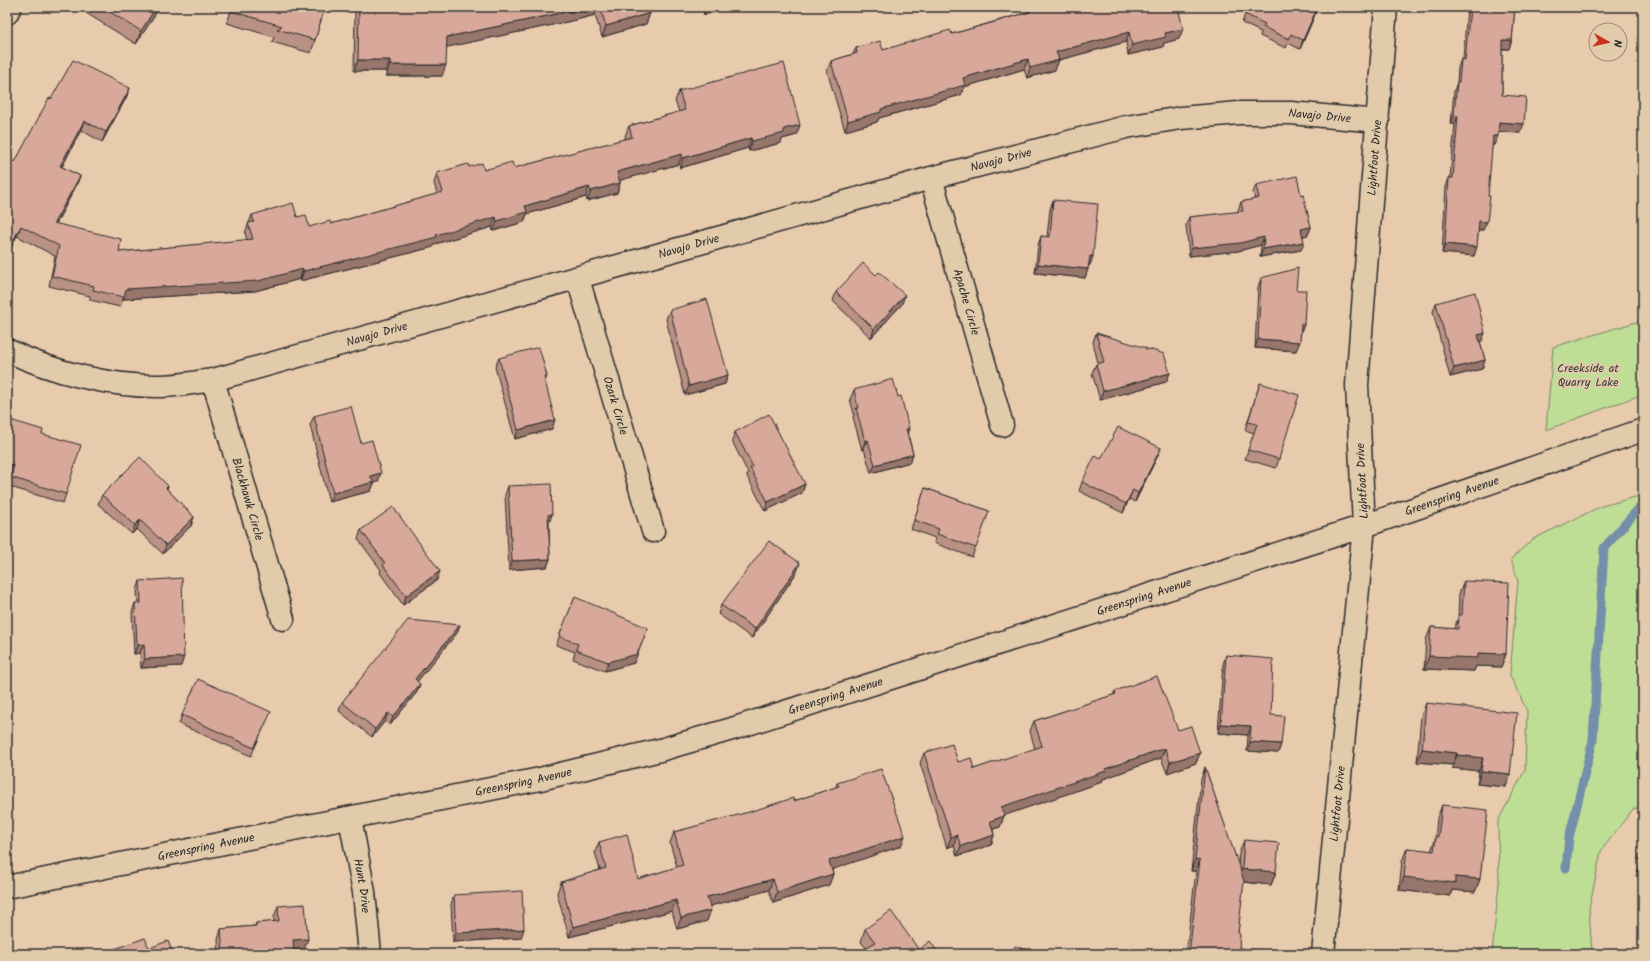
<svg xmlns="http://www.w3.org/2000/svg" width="1650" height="961" font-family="Kalam,sans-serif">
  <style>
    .green { fill: #bedd95; stroke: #748460 }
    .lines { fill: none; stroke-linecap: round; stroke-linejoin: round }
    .stream { stroke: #738faa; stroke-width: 9 }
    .minor-casing { stroke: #2b2b2b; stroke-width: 25 }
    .secondary-casing { stroke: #2b2b2b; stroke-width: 25 }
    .minor { stroke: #e2cbab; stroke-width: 22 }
    .secondary { stroke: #e2cbab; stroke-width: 22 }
    .wall { fill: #ba9185; stroke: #2b2b2b }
    .shaded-wall { fill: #97766c; stroke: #2b2b2b }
    .building { fill: #d8a99b; stroke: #2b2b2b }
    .labels { text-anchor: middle; stroke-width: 4; stroke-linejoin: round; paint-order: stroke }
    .street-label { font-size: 12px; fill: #2b2b2b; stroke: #e2cbab }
    .park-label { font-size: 12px; fill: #3a3d36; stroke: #e2cbab }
  </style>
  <rect width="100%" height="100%" fill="#e8caad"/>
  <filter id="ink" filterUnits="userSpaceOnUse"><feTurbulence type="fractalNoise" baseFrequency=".025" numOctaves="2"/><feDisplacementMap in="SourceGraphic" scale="8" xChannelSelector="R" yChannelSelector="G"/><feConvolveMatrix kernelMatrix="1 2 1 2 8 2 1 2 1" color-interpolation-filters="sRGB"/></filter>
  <g filter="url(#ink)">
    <path class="green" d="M1643,320V394L1546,430L1553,347Z
      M1643,495V806L1633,809L1601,851L1589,909L1592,954H1492L1499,883L1498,821L1525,770L1527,711L1510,675L1518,581L1511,559L1533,539L1602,506Z"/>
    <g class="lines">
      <path class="stream" d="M1566,868L1569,838L1593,740L1604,548L1639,508L1643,507"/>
      <g class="minor-casing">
        <g id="minor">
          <path d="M7,13L10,7"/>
          <path id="s1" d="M931,178L1002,425"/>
          <path id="s2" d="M578,279L653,531"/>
          <path id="s3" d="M7,350C51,372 112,387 161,386C178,386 196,382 213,380L931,178L1126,127L1181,118L1239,113H1291L1378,121"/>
          <path id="s4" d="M213,380L283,619"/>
          <path id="s5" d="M350,818L364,892L370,954"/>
          <path id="s6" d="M1323,954L1364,526L1357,385L1386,7"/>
        </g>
      </g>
      <g class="secondary-casing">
        <g id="secondary">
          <path id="s7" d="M7,887L540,779L660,750L732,729L1364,526L1643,430"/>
        </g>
      </g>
      <use href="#minor" class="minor"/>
      <use href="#secondary" class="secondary"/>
    </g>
    <path class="wall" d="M88,7H160L136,44L86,13Z
      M232,7H325L315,40L311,53L272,42L274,37L227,23Z
      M357,7H648L650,13L646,24L602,37L595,15L576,20L446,47L442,76H386V71H354L355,12Z
      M702,7H732L704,15Z
      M1315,7L1314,17L1300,49L1288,43L1286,48L1260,36L1261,32L1242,23L1245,14Z
      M1459,7H1515L1512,40L1509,49H1502V95L1520,133L1498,132L1494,145H1492L1483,230H1479L1474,256L1442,253L1446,187L1449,178H1450L1455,124H1451L1454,91L1457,82L1458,68L1461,59H1463L1467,8Z
      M1029,10L1179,39L1164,43L1163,47L1128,55L1126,42L1059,60L1055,70L1027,78L1024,69L964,87L961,95L879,118L877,122L845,131L827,71L831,61L853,54L856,48L883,50L952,34L1028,12Z
      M130,88L126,98L102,142L81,130L62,167L80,176L76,186L56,224L119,252L247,240L245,233L252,215L297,217L309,227L331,224L437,194L434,183L437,173L469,167L484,170L514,168L626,139L625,136L629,126L679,112L675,101L679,91L797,135L782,139L781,143L749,151L748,148L680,168L679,164L620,180V183L617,193L587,201L586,197L527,214L524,222L493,231L492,227L435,244L433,247L300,281V279L255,291L123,299L120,307L90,300V296L49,286L55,256L17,236L15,162L51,99Z
      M1256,185L1301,195L1311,227L1308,235L1303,236L1301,250L1260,257L1261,245L1238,251L1189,256L1186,225L1189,217L1238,212V210L1241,202L1255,199L1253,193Z
      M1053,200L1093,256L1090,265H1089L1085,278L1035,273L1038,245L1041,236L1047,237L1050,209Z
      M1261,278L1296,290L1304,324L1301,333L1296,351L1255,348L1258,287Z
      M836,292L902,304L871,338L833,301Z
      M1436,303L1482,341L1480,342L1485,360L1482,369L1450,377L1433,312Z
      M670,310L728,375L725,384L685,395L666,319Z
      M1096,333L1146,350L1170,373L1166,382L1100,400L1092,373L1096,364L1098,363L1093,342Z
      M499,358L545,382L552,429L515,439L495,367Z
      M1260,383L1279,459L1276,468L1245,459L1254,433L1245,430Z
      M854,390L908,434L913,454L910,462L871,473L864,449L862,450L853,417L854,414L850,399Z
      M314,416L361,443L378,482L374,483L371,491L329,502L310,425Z
      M7,419L66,494L63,503L7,486L11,474L7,473Z
      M735,432L805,484L802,493L765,511L747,476L748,473L732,441Z
      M1161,448L1157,457L1135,502L1129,499L1123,513L1079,491L1082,482L1101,459Z
      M168,486L167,489L194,517L191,526L163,554L137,529L132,534L98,504L102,495Z
      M508,486L552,514L549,523L550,559L547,567L509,570L505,495Z
      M925,488L989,511L972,557L934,543L935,538L911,529Z
      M361,530L437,580L403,605L380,573L381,570L358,539Z
      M797,572L752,638L718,614L721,605Z
      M140,581L181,666L141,668L140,653L134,654L132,612L135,603H138L137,590Z
      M1464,581L1506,654L1501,667L1476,666L1474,671L1424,669L1426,640L1431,627L1454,629L1458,618L1459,594Z
      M575,597L634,663L605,671L573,659L575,652L556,645Z
      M457,633L417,681L420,684L417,692L390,725L385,721L372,737L339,711L342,702Z
      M1226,655L1271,715L1281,744L1278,753L1247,751L1248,735L1218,733L1223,664Z
      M1115,691L1178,730L1200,753L1196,763L1167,773L1161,758L1103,779L1102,782L1004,815L1000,827L993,829L994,835L991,845L957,856L954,845L947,848L920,763L924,753L958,762L974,769L1035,749L1030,731L1034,721L1113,695Z
      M1426,703L1510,774L1506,787L1477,784L1479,771L1452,768L1453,765L1417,762L1421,716Z
      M182,715L267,720L251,756L179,724Z
      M1205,767L1238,865L1239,853L1244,840L1276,872L1271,885L1243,882L1238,933L1239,948L1266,954H1186L1196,871H1191L1201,779Z
      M837,783L901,846L832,869L833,874L829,885L773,903L769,890L710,906L707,921L677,929L672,911L569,937L557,893L561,882L600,870L595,852L599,842L638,879L677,867L670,843L674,832L794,801L836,787Z
      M1442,805L1480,879L1475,892L1452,890L1450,896L1399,890L1402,861L1407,848L1431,851L1435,840L1437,818Z
      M1643,845V878L1636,876L1641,860L1638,859Z
      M454,895L521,938L453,942L451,904Z
      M278,906L304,950L293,951L294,954H219L218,940L221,929L255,926L256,923L274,922V917Z
      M865,929L919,950L866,948L861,942Z"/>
    <path class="shaded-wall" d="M156,7H160L136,44L141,31Z
      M589,7H598L595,15L576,20L443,48L447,37Z
      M707,7H732L704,15Z
      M1459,7H1468L1467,8Z
      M1317,8L1314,17L1300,49L1303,40Z
      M650,13L646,24L602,37L606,26Z
      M1183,29L1179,39L1164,43L1163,47L1128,55L1132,45L1165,33Z
      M1129,32L1126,42L1059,60L1055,70L1027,78L1030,68L1056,52Z
      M1502,40H1512L1509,49L1499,48Z
      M1028,59L1024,69L964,87L961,95L879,118L877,122L845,131L848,121L881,109L963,78Z
      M358,60H390L386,71H354Z
      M390,65H446L442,76H386Z
      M130,88L126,98L102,142L106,132Z
      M1454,115L1458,116L1455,124H1451Z
      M84,121L81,130L57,176L60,166Z
      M1499,122L1524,124L1520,133L1495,131Z
      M800,125L797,135L782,139L781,143L749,151L752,141L784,129Z
      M1493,136H1498L1494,145H1489Z
      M751,138L748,148L680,168L683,158Z
      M682,154L679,164L614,182L617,172Z
      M80,176L76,186L51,233L54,223Z
      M620,183L617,193L587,201L591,191Z
      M589,187L586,197L527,214L524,222L493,231L497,221L525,206Z
      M496,217L492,227L435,244L433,247L300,281L304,271Z
      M1479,221L1487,222L1483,230H1476Z
      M21,226L17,236L7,255V252Z
      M1311,227L1308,235L1298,237L1301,229Z
      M1264,237L1261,245L1238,251L1189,256L1192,248Z
      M1304,242L1301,250L1260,257L1263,249Z
      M1445,244L1477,247L1474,256L1442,253Z
      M1090,256H1093L1090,265H1087Z
      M1038,264L1088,269L1085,278L1035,273Z
      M303,269L300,279L255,291L123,299L126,289Z
      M905,295L902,304L871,338L874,329Z
      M1301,323L1304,324L1301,333L1298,332Z
      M1485,333L1482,341L1475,344L1478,335Z
      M1258,339L1300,342L1296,351L1255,348Z
      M1485,360L1482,369L1450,377L1454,368Z
      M1170,373L1166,382L1100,400L1103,391Z
      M728,375L725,384L685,395L689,386Z
      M547,376L544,385V377Z
      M555,420L552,429L515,439L518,430Z
      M906,429H909L906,438Z
      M868,440L864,449L862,450L865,441Z
      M1161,448L1157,457L1135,502L1138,493Z
      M913,454L910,462L871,473L875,465Z
      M381,473L378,482L374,483L371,491L329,502L333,493L370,476Z
      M805,484L802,493L765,511L768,502Z
      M1133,490L1129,499L1123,513L1126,504Z
      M552,514L549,523L545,524L548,515Z
      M194,517L191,526L163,554L166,545Z
      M140,520L137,529L132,534L135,525Z
      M550,559L547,567L509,570L512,561Z
      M800,563L797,572L752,638L755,629Z
      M440,571L437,580L403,605L406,596Z
      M460,625L457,633L412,688L415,679Z
      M648,628L634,663L605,671L608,662Z
      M144,644L140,653L134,654L137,645Z
      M1478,653L1506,654L1501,667L1476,666L1474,671L1424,669L1429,656Z
      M184,657L181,666L141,668L145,659Z
      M420,684L417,692L390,725L393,717Z
      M388,713L385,721L372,737L375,729Z
      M1221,724L1251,726L1248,735L1218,733Z
      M1250,742L1281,744L1278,753L1247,751Z
      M1165,748L1161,758L1103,779L1102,782L997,818L1001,807L1105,769Z
      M1422,749L1457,753L1453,765L1417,762Z
      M1200,753L1196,763L1167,773L1170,762Z
      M1457,755L1483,758L1479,771L1452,768Z
      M1481,771L1510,774L1506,787L1477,784Z
      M1004,816L1000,827L986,831L990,821Z
      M957,835L954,845L947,848L951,837Z
      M994,835L991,845L957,856L961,846Z
      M905,836L901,846L825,872L829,861Z
      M1195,859L1200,860L1196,871H1191Z
      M1242,869L1276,872L1271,885L1237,881Z
      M833,874L829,885L773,903L777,892Z
      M1404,877H1455L1480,879L1475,892L1452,890L1450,896L1399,890Z
      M773,879L769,890L703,908L707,897Z
      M676,900L672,911L569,937L573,927Z
      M711,910L707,921L677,929L681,918Z
      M524,929L521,938L453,942L456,933Z
      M308,939L304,950L289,951L293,940Z"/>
    <path class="building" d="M102,7H156L141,31Z
      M232,7H325L315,40L277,29L282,26L231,11Z
      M359,7H589L580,9L447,37L446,65H390V60H358Z
      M600,7H648L650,13L606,26Z
      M1041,7H1178L1183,29L1165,33L1166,37L1132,45L1129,32L1056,52L1059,60L1030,68L1028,59L963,78L965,85L881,109V112L848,121L831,61L857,53L856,48L880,41L883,50L950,30L952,34L1030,12L1029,10Z
      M1248,7H1314L1317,8L1303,40L1291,34L1289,39L1263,27L1265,24L1245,14Z
      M1470,7H1515L1512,40H1502V95L1526,97L1524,124L1499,122L1498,136H1493L1488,196H1490L1487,222L1479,221L1477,247L1445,244L1449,178H1453L1458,116L1454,115L1457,82H1459L1461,59L1465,60Z
      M73,60L130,88L106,132L84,121L60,166L80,176L54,223L121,239L119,252L253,239L248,223L254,222L252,215L293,203L297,217L306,215L309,227L330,221L331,224L443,192L437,173L468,164L469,167L482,163L484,170L512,162L514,168L632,137L629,126L685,110L679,91L784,63L800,125L784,129V133L752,141L751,138L683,158L682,154L617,172L620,183L591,191L589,187L525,206L527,212L497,221L496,217L436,235L437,237L304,271L303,269L258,281L126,289L124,297L93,290L94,286L52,276L59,246L21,226L7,252V167L11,160L15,162L49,98L51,99Z
      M1297,176L1301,195L1303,194L1311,227L1301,229L1304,242L1263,249L1264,237L1240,243L1192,248L1189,217L1243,211L1241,202L1259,198L1256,185Z
      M1053,200L1098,204L1093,256H1090L1088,269L1038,264L1041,236L1050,237Z
      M863,263L876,275L879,272L905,295L874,329L836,292Z
      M1298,268L1296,290H1306L1304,324L1301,323L1300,342L1258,339L1261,278Z
      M1475,292L1485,333L1478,335L1485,360L1454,368L1436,303Z
      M707,299L728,375L689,386L670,310Z
      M1096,333L1146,348V350L1149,349L1164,354L1170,373L1103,391L1096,364L1104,362Z
      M539,347L547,376L544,377L555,420L518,430L499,358Z
      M893,379L898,397L901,396L909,429H906L913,454L875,465L868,440L865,441L856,408H858L854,390Z
      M1260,383L1299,395L1279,459L1248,450L1257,424L1248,422Z
      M351,406L361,443L372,440L381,473L370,476L374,482L333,493L314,416Z
      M769,414L805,484L768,502L750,468L753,467L735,432Z
      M7,419L43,430L42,434L81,445L66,494L10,477L14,466L7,463Z
      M1118,427L1161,448L1138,493L1133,490L1126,504L1082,482L1095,456L1101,459Z
      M140,457L168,486L166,488L194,517L166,545L140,520L135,525L102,495Z
      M551,484L552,514L548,515L550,559L512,561L508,486Z
      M925,488L989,511L976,548L937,534L939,529L914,520Z
      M393,507L440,571L406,596L383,565L385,563L361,530Z
      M769,541L800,563L755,629L721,605Z
      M182,578L184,657L145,659L144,644L137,645L135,603H141L140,581Z
      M1464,581L1509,583L1506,654L1478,653V658L1429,656L1431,627L1458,629L1459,615H1462Z
      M575,597L648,628L637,654L608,662L576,650L578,644L559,636Z
      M408,620L460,625L415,679L420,684L393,717L388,713L375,729L342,702Z
      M1226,655L1273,659L1271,715L1284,716L1281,744L1250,742L1251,726L1221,724Z
      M1157,676L1178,730L1191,726L1200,753L1170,762L1165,748L1105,769L1106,771L1001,807L1004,816L990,821L994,835L961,846L957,835L951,837L924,753L952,744L958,762L971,758L974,769L1042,746L1034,721L1116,694L1115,691Z
      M198,679L271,712L254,748L182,715Z
      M1426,703L1517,713L1510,774L1481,771L1483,758L1457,755V753L1422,749Z
      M1205,767L1244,881L1238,933L1240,934L1239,948L1267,951L1266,954H1189L1200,860L1195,859Z
      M881,769L905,836L829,861L833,874L777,892L773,879L707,897L711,910L681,918L676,900L573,927L561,882L606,868L599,842L627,834L638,879L683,865L674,832L749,812L793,798L794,801L839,786L837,783Z
      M1442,805L1488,810L1480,879L1455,877V883L1404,877L1407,848L1434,851L1436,837H1438Z
      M1244,840L1279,843L1276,872L1242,869Z
      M1643,855V864H1640Z
      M522,891L524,929L456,933L454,895Z
      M305,904L308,939L293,940L294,954H223L221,929L256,926V923L279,921L278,906Z
      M891,911L919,950L930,941L939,954H858L875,942L865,929Z
      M145,938L149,948L168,941L173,954H101Z
      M1015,946L1036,954H1012Z"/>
  </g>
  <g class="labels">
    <g class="street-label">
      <text dy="4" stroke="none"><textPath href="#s3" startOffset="1354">Navajo Drive</textPath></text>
      <text dy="4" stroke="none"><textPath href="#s6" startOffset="799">Lightfoot Drive</textPath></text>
      <text dy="4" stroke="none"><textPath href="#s3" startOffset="1030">Navajo Drive</textPath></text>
      <text dy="4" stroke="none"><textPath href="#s3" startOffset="706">Navajo Drive</textPath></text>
      <text dy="4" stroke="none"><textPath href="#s1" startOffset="129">Apache Circle</textPath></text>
      <text dy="4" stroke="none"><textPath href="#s3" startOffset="382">Navajo Drive</textPath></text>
      <text dy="4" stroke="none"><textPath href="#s2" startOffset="132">Ozark Circle</textPath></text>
      <text transform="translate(1362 481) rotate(-93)" y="4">Lightfoot Drive</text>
      <text dy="4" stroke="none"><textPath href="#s7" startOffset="1499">Greenspring Avenue</textPath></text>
      <text dy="4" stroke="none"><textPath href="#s4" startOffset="124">Blackhawk Circle</textPath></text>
      <text dy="4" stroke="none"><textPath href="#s7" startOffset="1175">Greenspring Avenue</textPath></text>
      <text dy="4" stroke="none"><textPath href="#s7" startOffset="851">Greenspring Avenue</textPath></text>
      <text dy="4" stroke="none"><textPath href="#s7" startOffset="527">Greenspring Avenue</textPath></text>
      <text dy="4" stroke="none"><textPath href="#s6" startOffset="151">Lightfoot Drive</textPath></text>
      <text dy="4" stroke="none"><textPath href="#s7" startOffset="203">Greenspring Avenue</textPath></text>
      <text dy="4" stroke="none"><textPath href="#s5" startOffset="69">Hunt Drive</textPath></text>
    </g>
    <g class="park-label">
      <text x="1588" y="372">Creekside at<tspan x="1588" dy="14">Quarry Lake</tspan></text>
    </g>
  </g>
  <rect width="1650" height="961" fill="none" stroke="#e2cbab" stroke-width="24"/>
  <rect x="12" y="12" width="1626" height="937" fill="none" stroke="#2b2b2b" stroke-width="1.5" filter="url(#ink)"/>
  <g transform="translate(1608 42) rotate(98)"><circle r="19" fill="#e2cbab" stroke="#998b78"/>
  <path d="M0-3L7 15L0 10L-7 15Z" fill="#c8321e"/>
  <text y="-6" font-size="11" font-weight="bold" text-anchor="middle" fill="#2b2b2b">N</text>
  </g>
</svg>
